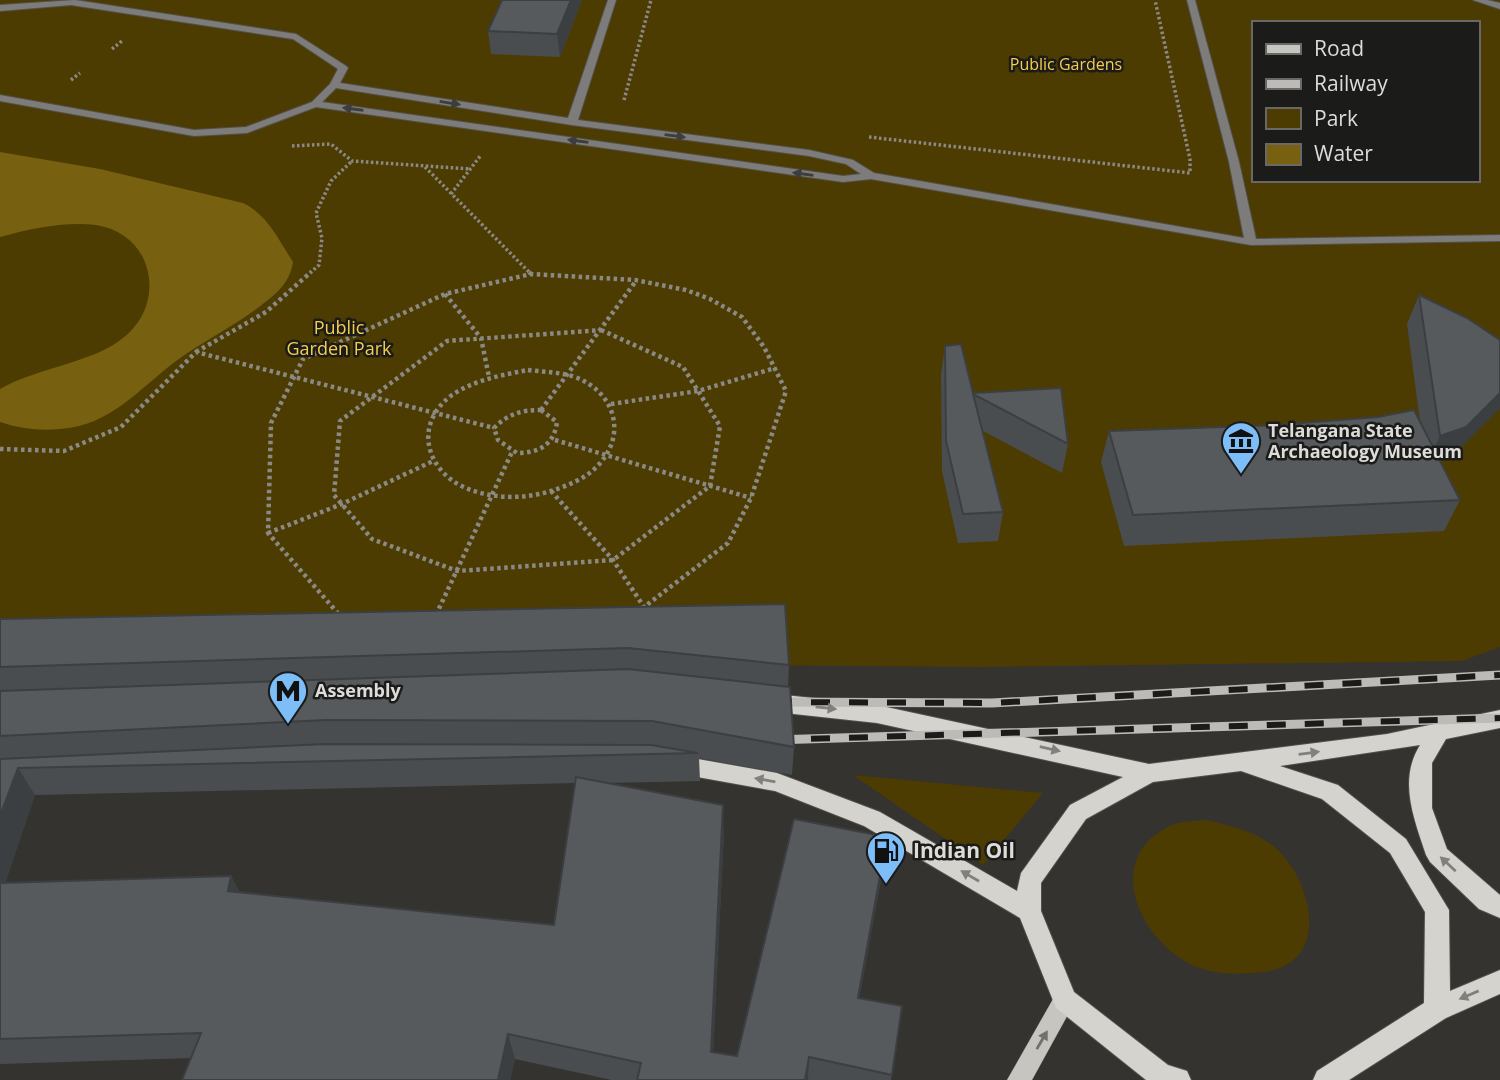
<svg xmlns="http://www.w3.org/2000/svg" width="1500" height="1080" font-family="'Open Sans',sans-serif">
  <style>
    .green { fill: #4d3c01; fill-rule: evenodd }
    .water { fill: #77600f }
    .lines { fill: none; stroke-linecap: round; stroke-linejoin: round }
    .service-casing { stroke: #52514e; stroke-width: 2 }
    .primary-casing { stroke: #52514e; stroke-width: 1 }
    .trunk-casing { stroke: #52514e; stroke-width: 2 }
    .path-far2 { stroke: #8a8986; stroke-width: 3.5; stroke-dasharray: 2.5 2.5; stroke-linecap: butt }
    .path-far1 { stroke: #8a8986; stroke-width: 4.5; stroke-dasharray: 3.5 3.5; stroke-linecap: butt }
    .path { stroke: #8a8986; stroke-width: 5; stroke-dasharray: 4.5 4.5; stroke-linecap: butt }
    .service { fill: #7d7c7a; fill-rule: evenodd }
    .primary { fill: #c6c5c0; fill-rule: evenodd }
    .trunk { fill: #d4d3ce; fill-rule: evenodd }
    .rail-casing { stroke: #bcbbb8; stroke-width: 9 }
    .rail { stroke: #1b1b19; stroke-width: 6; stroke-dasharray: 19; stroke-linecap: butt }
    .wall { fill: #4a4d50; fill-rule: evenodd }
    .shaded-wall { fill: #3c3f41 }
    .building { fill: #565a5d; stroke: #3c3f41; stroke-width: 2 }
    .oneway { fill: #3d3d3b }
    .oneway2 { fill: #81807d }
    .oneway3 { fill: #70706c }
    .labels { text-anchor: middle; stroke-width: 5; stroke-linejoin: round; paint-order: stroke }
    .far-park-label { font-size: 16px; fill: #f6cd4a; stroke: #1b1b19 }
    .park-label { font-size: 18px; fill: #f6cd4a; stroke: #1b1b19 }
    .poi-label { font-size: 18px; font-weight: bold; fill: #dddcd9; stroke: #1b1b19; text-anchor: start }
    .near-poi-label { font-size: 21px; font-weight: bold; fill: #dddcd9; stroke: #1b1b19; text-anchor: start }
  </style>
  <rect width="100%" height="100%" fill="#34332f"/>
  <path class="green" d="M0,0H1500V647L1462,661L979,667L722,665L0,682ZM1253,23H1477V180H1253Z
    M853,775L1043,793L983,865Z
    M1206,820C1232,826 1259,832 1279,851C1314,886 1330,964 1263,972C1238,975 1213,975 1190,964C1138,937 1103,858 1170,826C1180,821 1195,821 1206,820Z"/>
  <path class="water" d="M0,152L100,169L243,203C268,215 278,239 293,262C291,275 285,285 275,294C248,318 216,334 186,354C151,377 121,416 79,426C52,432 26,431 0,422V389C34,369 89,363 119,341C168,308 156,234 96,225C66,221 28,229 0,237Z"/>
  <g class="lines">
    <g class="service-casing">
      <path id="service" d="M75,0L296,34L346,66L348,68L340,83L568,118L608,0H616L578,120L809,150L853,160L874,173L1244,238L1229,162L1187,0H1195L1239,162L1256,239L1500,235V241L1251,245L871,179L843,182L316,107L247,133L194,136L0,101V95L194,130L246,127L312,102L330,84L338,69L293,39L71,5L0,11V5ZM336,88L572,125L809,156L846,164L861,174L843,176L322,102Z
        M1473,0H1487L1500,3V9Z"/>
    </g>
    <g class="primary-casing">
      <path id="primary" d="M1065,989L1073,992L1076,1000L1032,1080H1007L1057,992Z"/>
    </g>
    <g class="trunk-casing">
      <path id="trunk" d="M766,693L877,705L1149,764L1387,734L1500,710V728L1446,739L1432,763V808L1447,849L1500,895V918L1479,909L1430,862L1426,855C1414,819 1398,780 1420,745L1280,766L1338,785L1406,839L1449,910L1450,991L1500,970V994L1446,1018L1349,1080H1313L1317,1071L1424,1003L1425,912L1390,853L1322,799L1241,771L1153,782L1086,819L1041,883V911L1074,992L1168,1065L1187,1071L1191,1080H1146L1056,1008L1020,918L864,826L775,791L675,773L667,770L664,764L667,758L675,755L777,773L880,812L1017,891L1021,873L1070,805L1123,777L877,723L766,711L758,708L755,702L758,696Z"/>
    </g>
    <path class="path-far2" d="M112,49L122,41
      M71,80L80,73
      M624,100L651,0
      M869,137L1190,173V159L1155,0
      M292,146L331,144L352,161L471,169
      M425,167L530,273
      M451,194L481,155
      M310,273L319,265L322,238L316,213L331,181L352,161"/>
    <path class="path-far1" d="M529,272L531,274
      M445,294L481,338L489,377
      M601,330L683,367L720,426L710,486L613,560L457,571L372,539L334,495L340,421L447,341Z
      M196,352L266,312L311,272
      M528,370C544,372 560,372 575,377C613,391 627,431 601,462C588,478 569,485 551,491C526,499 496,499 471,490C427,475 411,425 452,395C474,380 502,375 528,370Z
      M611,404L698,391L775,368
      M541,410L557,422C554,445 539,453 517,453L498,440L494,428C508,414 521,410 541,410Z
      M541,410L636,281
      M555,440L751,498
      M0,449L64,451L121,427L196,352L494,428
      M551,491L613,560L644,607
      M268,533L342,504L433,461
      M436,615L512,452
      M406,626L342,618L268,533L271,423L303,359L445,294L531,274L635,280L686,290L710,299L742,317L764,347L786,391L751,498L728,543L644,607L591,626"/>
    <path class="path" d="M392,624L544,642L596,624"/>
    <use href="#service" class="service"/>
    <use href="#primary" class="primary"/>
    <use href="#trunk" class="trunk"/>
    <g class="rail-casing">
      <path id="rail" d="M773,702L992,703L1500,675
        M773,740L1500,718"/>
    </g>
    <use href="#rail" class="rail"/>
  </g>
  <path class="wall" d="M582,0L560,57L491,54L488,31Z
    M1419,295L1452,457L1440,461L1460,500L1444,531L1124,546L1101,462L1109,431L1420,421L1407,324Z
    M945,346L973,393L1068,444L1062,473L983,431L1003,512L998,541L958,543L942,471L941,375Z
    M785,604L789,665L788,687L794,747L792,775L699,758L700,781L607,783L724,832L713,1053L737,1056L887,837L884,864L859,998L902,1006L891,1080H612L515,1059L510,1080H182L191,1058L0,1064V619ZM575,783L554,925L240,893L231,876L5,883L35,795Z"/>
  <path class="shaded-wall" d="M571,0H582L560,57L557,34Z
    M1500,393V408L1452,457L1426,466L1440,436Z
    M18,768L35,795L0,897V816Z
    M723,805L724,832L712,1077L711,1052Z
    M887,837L884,864L855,1023L858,998Z
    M231,876L245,903L228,891Z
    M508,1034L515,1059L510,1080H498Z
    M809,1057L808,1080H805Z"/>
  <path class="building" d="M502,0H571L557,34L488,31Z
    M1419,295L1467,318L1500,340V393L1466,427L1440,436Z
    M961,344L973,393L1061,388L1068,444L973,394L1003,512L963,514L946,441L945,346Z
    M1414,410L1460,500L1133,515L1109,431L1276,425L1378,417Z
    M785,604L789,665L628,648L0,667V619Z
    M628,669L790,687L794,747L652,721L326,720L0,736V691Z
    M326,744L651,745L698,753L18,768L0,816V759Z
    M576,777L723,805L711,1052L737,1056L794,819L887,837L858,998L902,1006L892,1075L809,1057L805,1080H637L641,1063L508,1034L498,1080H182L201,1033L0,1039V883L231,876L228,891L554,925Z"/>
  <defs><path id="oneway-solid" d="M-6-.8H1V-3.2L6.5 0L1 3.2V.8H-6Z" transform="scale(1.75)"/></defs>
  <g class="oneway">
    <use href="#oneway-solid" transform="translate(450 103) rotate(9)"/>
    <use href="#oneway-solid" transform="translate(353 109) rotate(-172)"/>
    <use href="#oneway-solid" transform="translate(675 136) rotate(7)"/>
    <use href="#oneway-solid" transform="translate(578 141) rotate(-172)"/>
    <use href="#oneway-solid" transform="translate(803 174) rotate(-172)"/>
  </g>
  <g class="oneway2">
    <use href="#oneway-solid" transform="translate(826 708) rotate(6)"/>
    <use href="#oneway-solid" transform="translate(1050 749) rotate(13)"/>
    <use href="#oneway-solid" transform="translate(1309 753) rotate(-7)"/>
    <use href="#oneway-solid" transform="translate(765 780) rotate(-170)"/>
    <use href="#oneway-solid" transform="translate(1448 864) rotate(-137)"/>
    <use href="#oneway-solid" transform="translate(970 876) rotate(-150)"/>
    <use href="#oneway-solid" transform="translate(1469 995) rotate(157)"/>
  </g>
  <use class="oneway3" href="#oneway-solid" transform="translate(1042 1040) rotate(-60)"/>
  <defs>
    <g id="museum-pin" transform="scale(2.0125)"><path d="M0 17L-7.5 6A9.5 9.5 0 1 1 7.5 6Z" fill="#7dbef9" stroke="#1b1b19"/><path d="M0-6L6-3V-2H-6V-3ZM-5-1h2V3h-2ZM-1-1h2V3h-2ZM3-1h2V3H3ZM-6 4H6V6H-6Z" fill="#111"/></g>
    <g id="metro-pin" transform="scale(2.0125)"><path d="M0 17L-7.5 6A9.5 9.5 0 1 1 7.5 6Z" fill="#7dbef9" stroke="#1b1b19"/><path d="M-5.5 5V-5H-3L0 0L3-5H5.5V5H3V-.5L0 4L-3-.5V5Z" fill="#111"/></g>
    <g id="fuel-pin" transform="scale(2.0125)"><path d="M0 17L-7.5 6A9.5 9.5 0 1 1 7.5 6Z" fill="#7dbef9" stroke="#1b1b19"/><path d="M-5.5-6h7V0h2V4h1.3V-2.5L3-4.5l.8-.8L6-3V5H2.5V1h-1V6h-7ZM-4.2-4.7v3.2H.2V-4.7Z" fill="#111"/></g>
  </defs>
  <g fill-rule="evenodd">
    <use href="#museum-pin" x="1241" y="441"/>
    <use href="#metro-pin" x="288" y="691"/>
    <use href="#fuel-pin" x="886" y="851"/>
  </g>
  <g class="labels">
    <g class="far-park-label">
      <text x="1066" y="70">Public Gardens</text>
    </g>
    <g class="park-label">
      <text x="339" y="334">Public<tspan x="339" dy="21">Garden Park</tspan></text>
    </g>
    <g class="poi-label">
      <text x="1268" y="437">Telangana State<tspan x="1268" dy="21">Archaeology Museum</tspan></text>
      <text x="315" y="697">Assembly</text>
    </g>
    <g class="near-poi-label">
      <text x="913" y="858">Indian Oil</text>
    </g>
  </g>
  <rect x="1252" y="21" width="228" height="161" fill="#1b1b19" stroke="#696866" stroke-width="2"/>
  <rect x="1266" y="44" width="35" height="10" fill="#c6c5c0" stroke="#696866" stroke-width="2"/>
  <text x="1314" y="56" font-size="21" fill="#dddcd9">Road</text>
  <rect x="1266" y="79" width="35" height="10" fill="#bcbbb8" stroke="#696866" stroke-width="2"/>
  <text x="1314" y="91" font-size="21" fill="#dddcd9">Railway</text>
  <rect x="1266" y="108" width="35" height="21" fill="#4d3c01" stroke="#696866" stroke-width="2"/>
  <text x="1314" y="126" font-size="21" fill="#dddcd9">Park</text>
  <rect x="1266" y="144" width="35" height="21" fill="#77600f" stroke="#696866" stroke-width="2"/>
  <text x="1314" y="161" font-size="21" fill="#dddcd9">Water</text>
</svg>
